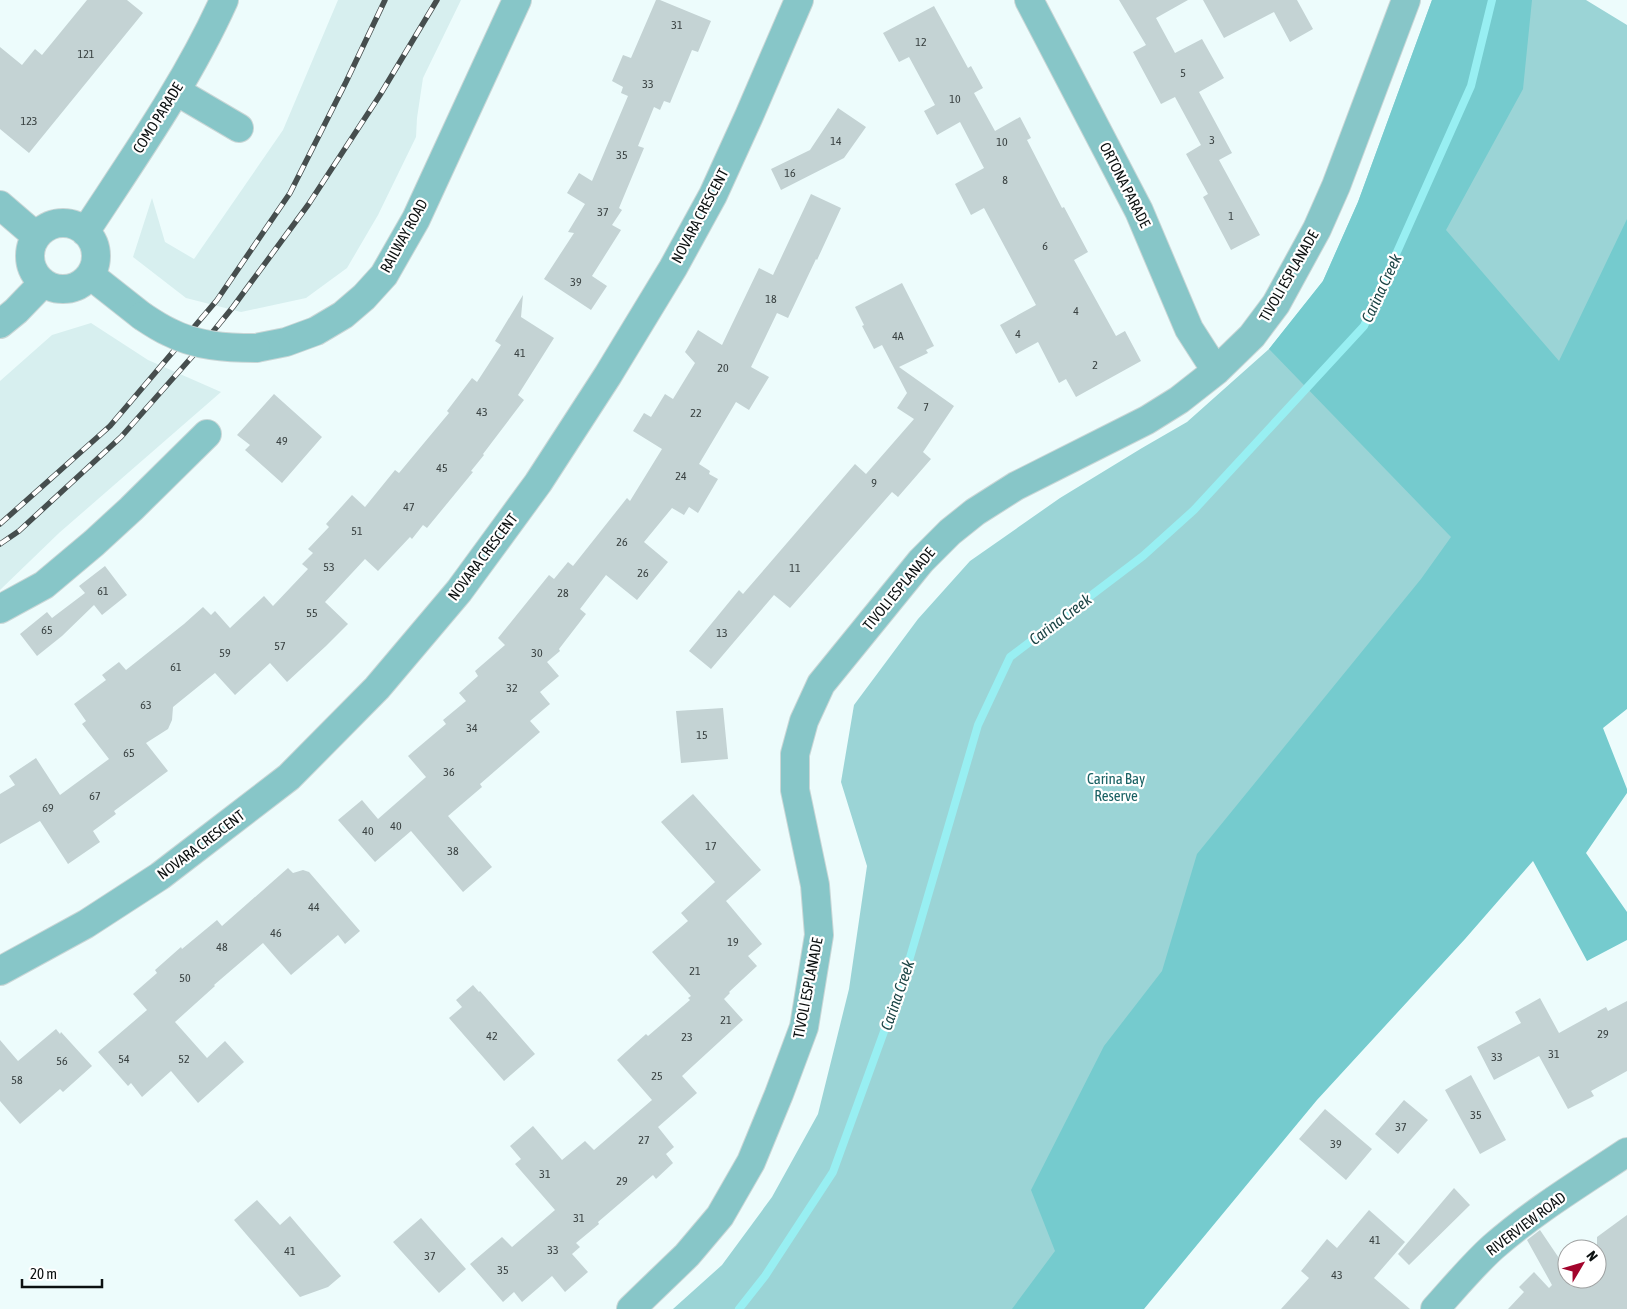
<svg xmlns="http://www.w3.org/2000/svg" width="1627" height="1309" font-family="'Asap Condensed',sans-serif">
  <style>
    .built { fill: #d7efef }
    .green { fill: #9bd4d6 }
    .forest { fill: #75cbce }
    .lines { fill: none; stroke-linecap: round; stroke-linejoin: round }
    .stream { stroke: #98eff2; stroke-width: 8 }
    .building { fill: #c4d3d4 }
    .minor-casing { stroke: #c9d6d6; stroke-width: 30 }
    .minor { stroke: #87c6c8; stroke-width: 28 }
    .rail-casing { stroke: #464e4e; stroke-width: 5.5 }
    .rail { stroke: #fff; stroke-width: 4; stroke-dasharray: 11; stroke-linecap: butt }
    .minor-bridge-casing { stroke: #c9d6d6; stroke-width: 30; stroke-linecap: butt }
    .minor-bridge { stroke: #87c6c8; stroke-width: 28 }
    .labels { text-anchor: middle; stroke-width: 4.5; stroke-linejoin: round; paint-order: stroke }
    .number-label { font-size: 12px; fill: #3a4242 }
    .street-label { font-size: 15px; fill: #0c1111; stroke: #fff }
    .park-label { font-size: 15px; fill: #196163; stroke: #fff }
    .water-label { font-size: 16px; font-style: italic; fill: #1c4546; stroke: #fff }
  </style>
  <rect width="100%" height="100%" fill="#edfcfc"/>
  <path class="built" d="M338,0H461L423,78L417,118L416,137L378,215L347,268L306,298L241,312L186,298L133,257L152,198L165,242L194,259L283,130Z
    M91,323L148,360L221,392L59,533L0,590V381L52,335Z"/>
  <path class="green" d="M1432,0H1586L1627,25V444L1135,1309H673L722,1265L772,1197L818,1114L849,989L867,866L841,782L854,705L918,619L970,561L1060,498L1142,448L1187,422L1269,349L1323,281L1358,202Z"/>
  <path class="forest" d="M1432,0H1532L1523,89L1446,230L1559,361L1627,219V709L1603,728L1627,789V793L1586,853L1627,912V940L1587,961L1533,861L1465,939L1317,1100L1144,1309H1012L1055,1251L1031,1190L1104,1046L1162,971L1197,854L1421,579L1451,537L1269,349L1323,281L1358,202Z"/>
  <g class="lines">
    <path class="stream" d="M739,1309L765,1276L833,1172L906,971L978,725L1010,657L1143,556L1194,510L1364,326L1471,86L1492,0"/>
  </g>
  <path class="building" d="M87,0H127L143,13L29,153L0,129V47L22,65L35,49L42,55Z
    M656,0H660L711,21L698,52L692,50L670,103L664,101L660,110L654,107L638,146L644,148L619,208L622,210L612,225L621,230L592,276L607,286L591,310L544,279L574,233L568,232L585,204L567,193L579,173L592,181L628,96L621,93L623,87L612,81L623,55L631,58Z
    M1119,0H1188L1156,18L1175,53L1202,39L1224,78L1199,92L1232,153L1219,160L1260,235L1231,250L1203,197L1208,194L1186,154L1201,145L1175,97L1161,104L1133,52L1146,45Z
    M1203,0H1297L1313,29L1290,42L1274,12L1224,38Z
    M934,6L968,68L971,66L983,88L974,93L995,131L1020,117L1031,138L1027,140L1062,208L1064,207L1088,252L1074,260L1116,336L1125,331L1141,361L1076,397L1066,379L1059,383L1038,342L1016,354L1000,325L1036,305L984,208L971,215L955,184L984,168L960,122L937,135L924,111L935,105L909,57L899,62L883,33Z
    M838,108L866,127L844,158L781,190L771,169L810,150Z
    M811,194L841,208L817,260L816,259L788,318L777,313L751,367L769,377L749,410L736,402L699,464L710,471L709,474L718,479L698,513L689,507L684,515L672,508L644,542L668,562L637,600L606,575L580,609L586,614L559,649L560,651L547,662L559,676L540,692L550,704L530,721L540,732L480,784L482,787L448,816L492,867L463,892L411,831L375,862L338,820L362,800L378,819L426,777L408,756L446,724L443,720L466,701L459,693L478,676L475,671L505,645L498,638L549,575L554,579L568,562L573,566L627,498L630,501L662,449L633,431L644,413L651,417L665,394L673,399L695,363L685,352L698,330L722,345L759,268L773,275Z
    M902,283L934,346L926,350L928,353L899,367L954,406L923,452L931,459L898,497L892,492L790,608L774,595L711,669L689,651L739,590L743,594L855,464L866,474L914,419L897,408L907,393L882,345L874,349L862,326L864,325L855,307Z
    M523,295L521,317L554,338L518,395L524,400L483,454L484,455L471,471L473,472L427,528L423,525L412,539L410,537L378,571L365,559L325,602L348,624L326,646L287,682L270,663L235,695L215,673L173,707L172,720L168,729L146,743L168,771L114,811L116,814L93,831L100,842L68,864L40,821L0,844V794L15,785L9,776L36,758L60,795L109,759L82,724L86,721L74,704L106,680L102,675L119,662L126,670L184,624L203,607L211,615L215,611L230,628L264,596L273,606L308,569L302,564L313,553L308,549L329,527L326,524L352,495L365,507L395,470L399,473L449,413L447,411L472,378L477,382L501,345L495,341Z
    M274,394L322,437L282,483L245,450L250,445L237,435Z
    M105,566L127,595L102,615L94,605L62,636L37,656L20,634L47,612L52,618L85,593L79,586Z
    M723,708L728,759L681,763L676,711Z
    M693,794L761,870L726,901L762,944L748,956L757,966L729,992L730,993L724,999L743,1020L682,1076L697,1093L658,1127L674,1147L666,1154L673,1163L656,1179L653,1175L598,1222L599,1224L576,1243L580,1247L572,1254L588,1272L565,1292L552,1276L522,1302L514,1292L503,1302L470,1264L502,1237L512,1247L555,1210L515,1164L521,1159L510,1146L533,1126L562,1160L585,1141L594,1150L652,1100L617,1060L646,1034L648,1036L690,1000L688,998L691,996L652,952L688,921L681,913L715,882L661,822Z
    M288,868L293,873L303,870L309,872L360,931L345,944L338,935L291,975L263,943L214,985L215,986L175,1022L207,1058L225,1041L244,1062L198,1103L171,1071L142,1097L131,1083L128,1086L98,1052L147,1010L133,994L157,973L155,970L181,947L182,949L217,920L222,926Z
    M473,985L479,992L480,991L535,1054L504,1081L449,1018L462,1007L456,1000Z
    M1540,998L1559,1033L1606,1007L1608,1011L1627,1001V1071L1591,1091L1594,1096L1568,1109L1539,1056L1494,1080L1477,1047L1521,1023L1515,1012Z
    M56,1029L60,1034L61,1032L92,1066L63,1092L60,1089L20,1124L0,1101V1040L18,1061Z
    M1471,1075L1506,1140L1480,1154L1445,1090Z
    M1404,1100L1428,1120L1398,1154L1375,1134Z
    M1325,1109L1372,1149L1346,1180L1299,1139Z
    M1454,1188L1470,1205L1409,1265L1398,1254Z
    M257,1200L280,1225L290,1216L341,1276L328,1287L300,1297L234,1220Z
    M1369,1210L1405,1242L1374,1278L1410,1309H1281L1309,1278L1301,1271L1327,1239L1337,1248Z
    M1627,1215V1309H1508L1524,1292L1519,1287L1534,1272L1549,1288L1552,1285L1527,1240L1540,1230L1565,1267L1567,1266V1279H1597V1249H1591L1597,1245V1237Z
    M421,1218L466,1269L439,1293L393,1242Z"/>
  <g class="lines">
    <g class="minor-casing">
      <path id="minor" d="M1029,0L1139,211L1189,329L1216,371
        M176,91L239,128
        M0,205L36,236
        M30 256a33 33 0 1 1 66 0a33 33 0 1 1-66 0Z
        M85,232C134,157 187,82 224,0
        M90,275L142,316
        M0,324L16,311L43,283
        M256,348L286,342L316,331L343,315L364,297L384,275L416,219L517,0
        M0,609L44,585L94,543L131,509L207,434
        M0,971L86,924L160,876L289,777L377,688L459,591L538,483L608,375L673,268L713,195L749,116L799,0
        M631,1309L687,1255L720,1216L751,1162L779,1094L804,1027L819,935L815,885L795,790V754L804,721L821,684L921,561L950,532L975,512L1016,486L1147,420L1179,400L1216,371L1252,336L1276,304L1317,229L1336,186L1406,0
        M1435,1309C1454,1288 1472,1266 1493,1247C1534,1211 1582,1182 1627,1152"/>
    </g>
    <use href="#minor" class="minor"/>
    <g class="rail-casing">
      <path id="rail" d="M0,524L110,426L217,300L290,193L346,82L385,0
        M0,544L19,531L121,437L198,350L233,307L308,205L380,95L437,0"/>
    </g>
    <use href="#rail" class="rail"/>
    <g class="minor-bridge-casing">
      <path id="minor-bridge" d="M142,316C151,322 160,328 169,332C196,346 226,348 256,348"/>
    </g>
    <use href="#minor-bridge" class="minor-bridge"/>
  </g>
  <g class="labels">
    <g class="number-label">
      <text x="677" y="29">31</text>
      <text x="921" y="46">12</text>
      <text x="86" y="58">121</text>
      <text x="1183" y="77">5</text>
      <text x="648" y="88">33</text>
      <text x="955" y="103">10</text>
      <text x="29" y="125">123</text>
      <text x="1212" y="144">3</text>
      <text x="836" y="145">14</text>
      <text x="1002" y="146">10</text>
      <text x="622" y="159">35</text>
      <text x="790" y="177">16</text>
      <text x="1005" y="184">8</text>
      <text x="603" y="216">37</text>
      <text x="1231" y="220">1</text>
      <text x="1045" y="250">6</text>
      <text x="576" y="286">39</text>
      <text x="771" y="303">18</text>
      <text x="1076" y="315">4</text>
      <text x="1018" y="338">4</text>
      <text x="898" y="340">4A</text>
      <text x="520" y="357">41</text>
      <text x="1095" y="369">2</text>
      <text x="723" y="372">20</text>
      <text x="926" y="411">7</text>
      <text x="482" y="416">43</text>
      <text x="696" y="417">22</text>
      <text x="282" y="445">49</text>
      <text x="442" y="472">45</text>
      <text x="681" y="480">24</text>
      <text x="874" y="487">9</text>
      <text x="409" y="511">47</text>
      <text x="357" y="535">51</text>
      <text x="622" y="546">26</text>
      <text x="329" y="571">53</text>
      <text x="795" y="572">11</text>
      <text x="643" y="577">26</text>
      <text x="103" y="595">61</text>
      <text x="563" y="597">28</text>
      <text x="312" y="617">55</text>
      <text x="47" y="634">65</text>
      <text x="722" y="637">13</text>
      <text x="280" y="650">57</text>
      <text x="225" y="657">59</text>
      <text x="537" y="657">30</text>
      <text x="176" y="671">61</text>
      <text x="512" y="692">32</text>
      <text x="146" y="709">63</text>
      <text x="472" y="732">34</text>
      <text x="702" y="739">15</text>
      <text x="129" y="757">65</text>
      <text x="449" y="776">36</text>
      <text x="95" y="800">67</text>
      <text x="48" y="812">69</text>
      <text x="396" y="830">40</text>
      <text x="368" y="835">40</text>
      <text x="711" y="850">17</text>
      <text x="453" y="855">38</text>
      <text x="314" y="911">44</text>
      <text x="276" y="937">46</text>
      <text x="733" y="946">19</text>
      <text x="222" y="951">48</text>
      <text x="695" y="975">21</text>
      <text x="185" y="982">50</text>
      <text x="726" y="1024">21</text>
      <text x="1603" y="1038">29</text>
      <text x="492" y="1040">42</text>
      <text x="687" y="1041">23</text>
      <text x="1554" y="1058">31</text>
      <text x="1497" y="1061">33</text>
      <text x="124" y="1063">54</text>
      <text x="184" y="1063">52</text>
      <text x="62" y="1065">56</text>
      <text x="657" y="1080">25</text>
      <text x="17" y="1084">58</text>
      <text x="1476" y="1119">35</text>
      <text x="1401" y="1131">37</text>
      <text x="644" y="1144">27</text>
      <text x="1336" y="1148">39</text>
      <text x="545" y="1178">31</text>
      <text x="622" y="1185">29</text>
      <text x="579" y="1222">31</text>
      <text x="1375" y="1244">41</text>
      <text x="553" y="1254">33</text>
      <text x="290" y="1255">41</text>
      <text x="430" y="1260">37</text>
      <text x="503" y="1274">35</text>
      <text x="1337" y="1279">43</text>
    </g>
    <g class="street-label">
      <text transform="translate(158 118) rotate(-58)" y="5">COMO PARADE</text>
      <text transform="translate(1125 185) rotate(63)" y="5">ORTONA PARADE</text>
      <text transform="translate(700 216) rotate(-62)" y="5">NOVARA CRESCENT</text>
      <text transform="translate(404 236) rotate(-61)" y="5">RAILWAY ROAD</text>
      <text transform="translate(1289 276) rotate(-60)" y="5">TIVOLI ESPLANADE</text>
      <text transform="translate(483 557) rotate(-53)" y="5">NOVARA CRESCENT</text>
      <text transform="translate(899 589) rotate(-50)" y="5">TIVOLI ESPLANADE</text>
      <text transform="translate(201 845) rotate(-37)" y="5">NOVARA CRESCENT</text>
      <text transform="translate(808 988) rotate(-79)" y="5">TIVOLI ESPLANADE</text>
      <text transform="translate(1526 1224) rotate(-37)" y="5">RIVERVIEW ROAD</text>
    </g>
    <g class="park-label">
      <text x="1116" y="784">Carina Bay<tspan x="1116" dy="17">Reserve</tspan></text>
    </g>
    <g class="water-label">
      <text transform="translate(1381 288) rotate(-65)" y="6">Carina Creek</text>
      <text transform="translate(1060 619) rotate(-37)" y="6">Carina Creek</text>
      <text transform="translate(897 995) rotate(-71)" y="6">Carina Creek</text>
    </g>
  </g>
  <g transform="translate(1582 1264) rotate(52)"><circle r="24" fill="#ffffff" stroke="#9ea0a0"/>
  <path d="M0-4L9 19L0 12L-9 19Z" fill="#a3042c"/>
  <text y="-8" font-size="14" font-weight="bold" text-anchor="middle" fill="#0c1111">N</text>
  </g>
  <path d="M22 1279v8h80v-8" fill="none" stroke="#0c1111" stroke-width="2.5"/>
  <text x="30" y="1279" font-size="15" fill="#0c1111" stroke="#ffffff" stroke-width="4" paint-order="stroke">20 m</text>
</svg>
